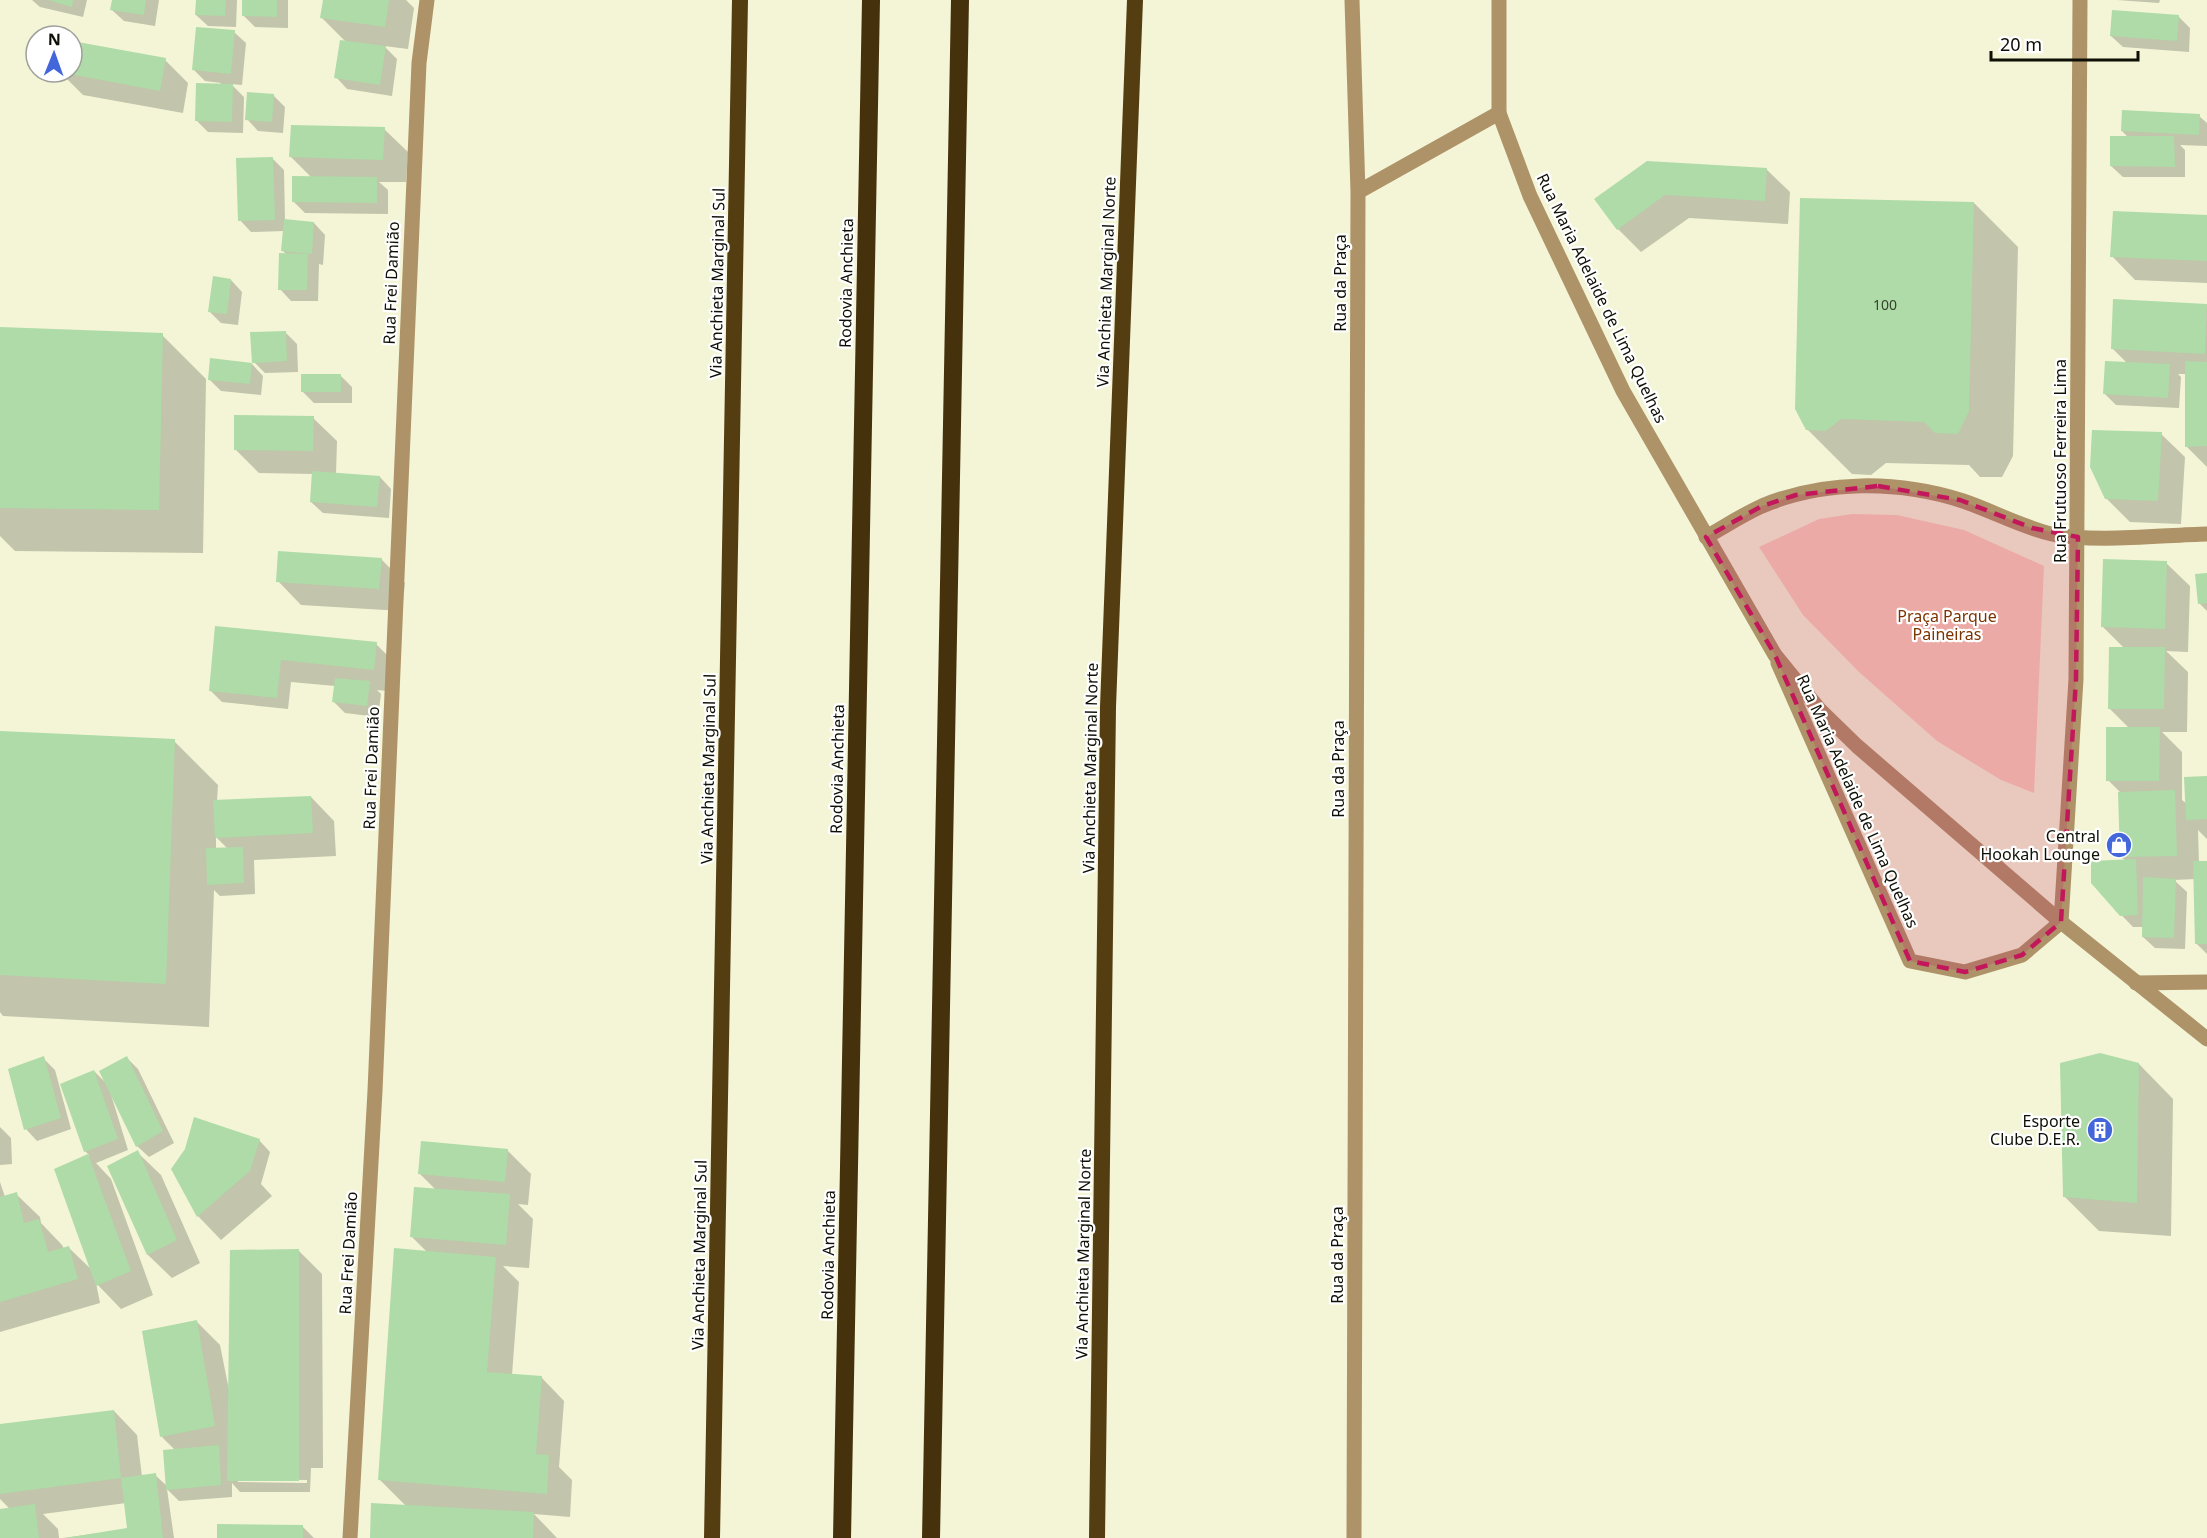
<svg xmlns="http://www.w3.org/2000/svg" width="2207" height="1538" font-family="'Noto Sans',sans-serif">
  <style>
    .park { fill: #f7cfbb }
    .shadow { fill: #0003; fill-rule: evenodd }
    .building { fill: #aedba7 }
    .lines { fill: none; stroke-linecap: round; stroke-linejoin: round }
    .minor { stroke: #ae9369; stroke-width: 15 }
    .tertiary { stroke: #ae9369; stroke-width: 15 }
    .trunk { stroke: #553d12; stroke-width: 16 }
    .motorway { stroke: #46310d; stroke-width: 18 }
    .marked { fill: #c2185b; fill-opacity: 0.2; stroke: #c2185b; stroke-width: 4.5; stroke-dasharray: 12 8; stroke-linejoin: round }
    .labels { text-anchor: middle; stroke-width: 4.5; stroke-linejoin: round; paint-order: stroke }
    .number-label { font-size: 14px; fill: #36422e }
    .street-label { font-size: 16px; fill: #0e0f05; stroke: #fff }
    .park-label { font-size: 16px; fill: #7c3301; stroke: #fff }
    .poi-label { font-size: 16px; fill: #0e0f05; stroke: #fff; text-anchor: end }
  </style>
  <rect width="100%" height="100%" fill="#f3f5d6"/>
  <path class="park" d="M1852,514L1897,515L1964,530L2044,566L2034,793L2001,780L1937,741L1859,672L1803,615L1759,547L1819,519Z"/>
  <path class="shadow" d="M32,0H87L83,17L40,7Z
    M113,0H159L155,26L124,21L112,10Z
    M197,0H237L236,27L208,26L196,15Z
    M244,0H288V28L255,27L243,15Z
    M324,0H406L414,8L408,49L384,46L397,59L392,96L347,89L336,77L346,42L322,18Z
    M2117,0H2160L2159,3Z
    M2178,16L2190,28L2189,52L2123,47L2111,36Z
    M234,32L246,43L242,85L231,84L244,97L243,133L208,132L197,121L221,83L205,81L194,70Z
    M72,43L165,60L188,83L183,113L83,95L60,72H72Z
    M273,95L285,107L283,133L258,131L247,119Z
    M2199,116L2207,123V146L2180,145L2185,150V177H2123L2111,166L2129,138L2122,131Z
    M384,129L408,152L406,182H379L388,190V214L305,213L293,201L312,178L291,157Z
    M272,158L284,170L285,221L314,223L325,235L323,265L319,264L318,301H291L280,289L287,255L283,251L284,231L251,232L240,220Z
    M1766,169L1790,192L1788,224L1689,218L1641,252L1618,229L1596,200Z
    M1974,203L2018,247L2013,456L2002,477H1980L1969,465L1886,463L1871,475L1852,474L1807,429Z
    M2207,216V283L2135,280L2112,256Z
    M231,280L242,292L238,325L221,323L210,312Z
    M2207,306V467L2186,446L2187,374H2178L2181,377L2179,408L2116,405L2104,393L2128,364L2112,348Z
    M0,329L162,335L206,379L203,553L15,551L0,536Z
    M285,332L297,344L298,372L265,373L254,362Z
    M252,364L263,376L261,395L221,391L209,379Z
    M340,375L352,387V403H314L302,391Z
    M313,418L337,441L336,475L380,477L391,489L389,518L323,513L311,502L314,474L259,473L235,449Z
    M2161,434L2185,457L2181,524L2130,522L2106,498Z
    M381,559L405,583L402,611L301,605L278,581Z
    M2166,563L2190,586L2188,652L2166,651L2188,672L2187,732H2162L2182,752V800L2187,804L2207,778V839L2198,830L2199,863H2207V954L2196,943L2195,879L2174,880L2187,892L2185,949L2155,948L2143,937V927H2133L2100,893L2126,861L2121,857L2120,792L2108,780L2129,728L2109,708L2125,649L2102,626Z
    M2207,575V611L2199,603Z
    M217,628L376,644L399,667L397,692L377,690L381,694L378,717L345,713L334,702L335,686L291,682L288,709L222,702L211,691Z
    M0,732L174,741L218,785L217,801L311,797L334,821L336,856L254,860L255,894L220,896L214,890L209,1027L3,1016L0,1012ZM216,837L228,849H216Z
    M126,1057L138,1069L174,1143L149,1157L137,1146L109,1088L128,1150L96,1163L111,1179L153,1295L121,1309L96,1283L100,1303L0,1332V1182L5,1197L16,1194L40,1217L41,1223L62,1245L64,1249L69,1248L93,1271L56,1169L89,1155L85,1151L94,1071L107,1084Z
    M43,1058L55,1070L71,1129L37,1141L26,1129Z
    M2139,1064L2173,1099L2171,1236L2099,1231L2065,1197Z
    M0,1127L11,1138L12,1164L0,1165Z
    M259,1140L270,1152L261,1184L272,1196L221,1240L198,1216L173,1169L186,1149Z
    M507,1150L531,1174L528,1205L518,1204L533,1219L529,1268L503,1266L519,1282L512,1375L541,1377L564,1401L559,1467L572,1480L570,1517L534,1514L557,1538H371L406,1506L379,1479L428,1253L412,1237L436,1190L420,1174Z
    M137,1152L161,1175L200,1263L172,1278L148,1255L109,1167Z
    M299,1251L322,1274L323,1468H311L310,1492H240L232,1483V1497L179,1501L167,1489L174,1538H63L129,1529L126,1503L43,1514L58,1529L59,1538H0V1510L10,1509L0,1499V1426L114,1411L137,1435L142,1477L155,1475L167,1486L175,1450L162,1437L196,1321L220,1345L229,1390ZM238,1479L307,1480V1483L238,1482Z
    M302,1526L314,1538H218Z"/>
  <path class="building" d="M48,0H73L72,7Z
    M112,0H146L144,15L110,10Z
    M196,0H226L225,16L195,15Z
    M242,0H277V17L242,16Z
    M323,0H389L385,27L320,18Z
    M2112,10L2179,15L2177,41L2110,36Z
    M196,27L235,30L231,74L192,70Z
    M340,40L386,46L380,85L334,78Z
    M72,41L166,58L160,91L64,73L72,72Z
    M196,83L233,84L232,122L195,121Z
    M247,92L274,94L272,122L245,120Z
    M2122,110L2200,114L2199,135L2121,131Z
    M291,125L385,127L383,160L289,157Z
    M2110,136H2174L2175,167L2110,166Z
    M273,157L275,220L238,221L236,158Z
    M1647,161L1767,168L1765,201L1665,195L1617,230L1594,199Z
    M292,176L377,177V203L292,202Z
    M1800,198L1974,202L1969,411L1958,434L1935,433L1924,422L1841,419L1826,431L1806,430L1795,409Z
    M2113,211L2207,215V261L2110,257Z
    M284,219L314,222L312,254L281,251Z
    M279,253L308,254L307,290H278Z
    M213,276L231,279L227,314L208,312Z
    M2113,299L2207,304L2205,354L2111,349Z
    M0,327L163,333L159,510L0,508Z
    M286,331L287,361L252,363L250,384L208,380L210,358L252,363L250,332Z
    M2105,361L2170,364L2168,398L2103,394Z
    M2185,361L2207,362V446L2185,447Z
    M301,374H341V392H301Z
    M234,415L314,416L313,451L234,450Z
    M2092,430L2162,432L2158,501L2105,499L2090,467Z
    M312,471L380,476L377,507L310,502Z
    M278,551L382,558L379,589L276,582Z
    M2103,559L2167,561L2165,629L2101,627Z
    M2207,573V603L2198,604L2195,574Z
    M215,626L377,642L374,670L281,660L277,698L209,691Z
    M2109,647H2165L2164,709H2108Z
    M335,678L370,681L367,706L332,702Z
    M2106,727H2160L2159,781H2106Z
    M0,731L175,739L166,984L0,975Z
    M2207,776V819L2186,820L2184,777Z
    M2175,790L2177,856L2120,857L2118,792Z
    M311,796L313,833L215,838L213,800Z
    M243,847L244,883L207,885L206,848Z
    M2136,859L2138,915L2120,916L2091,883V861Z
    M2193,861H2207V944H2195Z
    M2143,877L2176,879L2174,938L2142,937Z
    M2100,1053L2139,1063L2137,1203L2063,1197L2060,1063Z
    M44,1056L61,1118L24,1130L8,1069Z
    M127,1056L163,1131L136,1147L99,1071Z
    M94,1070L118,1139L84,1152L60,1084Z
    M194,1117L260,1139L250,1171L197,1217L171,1169L185,1149Z
    M421,1141L508,1149L505,1182L418,1174Z
    M138,1150L177,1240L147,1255L107,1166Z
    M88,1154L131,1271L96,1286L54,1169Z
    M414,1187L510,1194L506,1245L410,1237Z
    M17,1192L24,1223L39,1219L48,1252L69,1246L78,1279L0,1302V1197Z
    M394,1248L496,1257L487,1372L542,1376L536,1454L549,1455L547,1494L378,1480Z
    M299,1249V1481H227L230,1250Z
    M197,1320L215,1426L160,1437L142,1331Z
    M114,1410L121,1478L0,1494V1424Z
    M219,1445L221,1485L166,1490L163,1450Z
    M156,1473L163,1538H65L127,1528L121,1478Z
    M371,1503L534,1512L533,1538H370Z
    M35,1504L39,1538H0V1509Z
    M217,1524L303,1525V1538H217Z"/>
  <g class="lines">
    <path class="minor" d="M1352,0L1358,192L1354,1538
      M1358,192L1499,113
      M1706,537C1724,527 1742,515 1762,506C1824,480 1898,480 1963,501C1993,511 2021,527 2052,534C2094,543 2162,535 2207,534
      M1778,663L1910,961L1965,972L2022,955L2061,922L2076,679L2080,0
      M2136,983L2207,982
      M350,1538L375,1091L419,63L427,0"/>
    <path class="tertiary" d="M1499,0V113L1530,196L1623,391L1775,655L1819,709L1857,746L2061,922L2207,1039"/>
    <path class="trunk" d="M712,1538L740,0
      M1097,1538L1108,707L1135,0"/>
    <path class="motorway" d="M842,1538L871,0
      M931,1538L960,0"/>
  </g>
  <path class="marked" d="M1878,486L1960,500L2032,528L2078,537L2076,679L2061,922L2022,955L1965,972L1910,961L1775,655L1706,537L1762,506L1796,495Z"/>
  <defs>
    <g id="shop-disc" transform="scale(1.35)"><circle r="9.5" fill="#4367da" stroke="#fff"/><path d="M-5-2.5h2.3a2.7 3.5 0 0 1 5.4 0H5L5.5 6h-11ZM-1.5-2.5h3a1.5 2.3 0 0 0-3 0Z" fill="#fff"/></g>
    <g id="building-disc" transform="scale(1.35)"><circle r="9.5" fill="#4367da" stroke="#fff"/><path d="M-4-6H4V6H1V3H-1V6H-4ZM-2.5-4.3h1.7v1.8h-1.7ZM.8-4.3h1.7v1.8H.8ZM-2.5-1h1.7V.8h-1.7ZM.8-1h1.7V.8H.8Z" fill="#fff"/></g>
  </defs>
  <g fill-rule="evenodd">
    <use href="#shop-disc" x="2119" y="845"/>
    <use href="#building-disc" x="2100" y="1130"/>
  </g>
  <g class="labels">
    <g class="number-label">
      <text x="1885" y="310">100</text>
    </g>
    <g class="street-label">
      <text transform="translate(1106 282) rotate(-88)" y="6">Via Anchieta Marginal Norte</text>
      <text transform="translate(391 283) rotate(-88)" y="6">Rua Frei Damião</text>
      <text transform="translate(717 283) rotate(-89)" y="6">Via Anchieta Marginal Sul</text>
      <text transform="translate(846 283) rotate(-89)" y="6">Rodovia Anchieta</text>
      <text transform="translate(1340 283) rotate(-90)" y="6">Rua da Praça</text>
      <text transform="translate(1602 298) rotate(64)" y="6">Rua Maria Adelaide de Lima Quelhas</text>
      <text transform="translate(2060 461) rotate(-90)" y="6">Rua Frutuoso Ferreira Lima</text>
      <text transform="translate(371 768) rotate(-88)" y="6">Rua Frei Damião</text>
      <text transform="translate(1090 768) rotate(-89)" y="6">Via Anchieta Marginal Norte</text>
      <text transform="translate(708 769) rotate(-89)" y="6">Via Anchieta Marginal Sul</text>
      <text transform="translate(837 769) rotate(-89)" y="6">Rodovia Anchieta</text>
      <text transform="translate(1338 769) rotate(-90)" y="6">Rua da Praça</text>
      <text transform="translate(1858 801) rotate(66)" y="6">Rua Maria Adelaide de Lima Quelhas</text>
      <text transform="translate(348 1253) rotate(-87)" y="6">Rua Frei Damião</text>
      <text transform="translate(1083 1254) rotate(-89)" y="6">Via Anchieta Marginal Norte</text>
      <text transform="translate(699 1255) rotate(-89)" y="6">Via Anchieta Marginal Sul</text>
      <text transform="translate(828 1255) rotate(-89)" y="6">Rodovia Anchieta</text>
      <text transform="translate(1337 1255) rotate(-90)" y="6">Rua da Praça</text>
    </g>
    <g class="park-label">
      <text x="1947" y="622">Praça Parque<tspan x="1947" dy="18">Paineiras</tspan></text>
    </g>
    <g class="poi-label">
      <text x="2100" y="842">Central<tspan x="2100" dy="18">Hookah Lounge</tspan></text>
      <text x="2080" y="1127">Esporte<tspan x="2080" dy="18">Clube D.E.R.</tspan></text>
    </g>
  </g>
  <g transform="translate(54 54) rotate(1)"><circle r="28" fill="#ffffff" stroke="#9f9f9b" stroke-width="1.5"/>
  <path d="M0-4.5L10 22L0 15L-10 22Z" fill="#4367da"/>
  <text y="-9" font-size="16" font-weight="bold" text-anchor="middle" fill="#0e0f05">N</text>
  </g>
  <path d="M1991 51v9h147v-9" fill="none" stroke="#0e0f05" stroke-width="3"/>
  <text x="2000" y="51" font-size="18" fill="#0e0f05" stroke="#ffffff" stroke-width="4.5" paint-order="stroke">20 m</text>
</svg>
